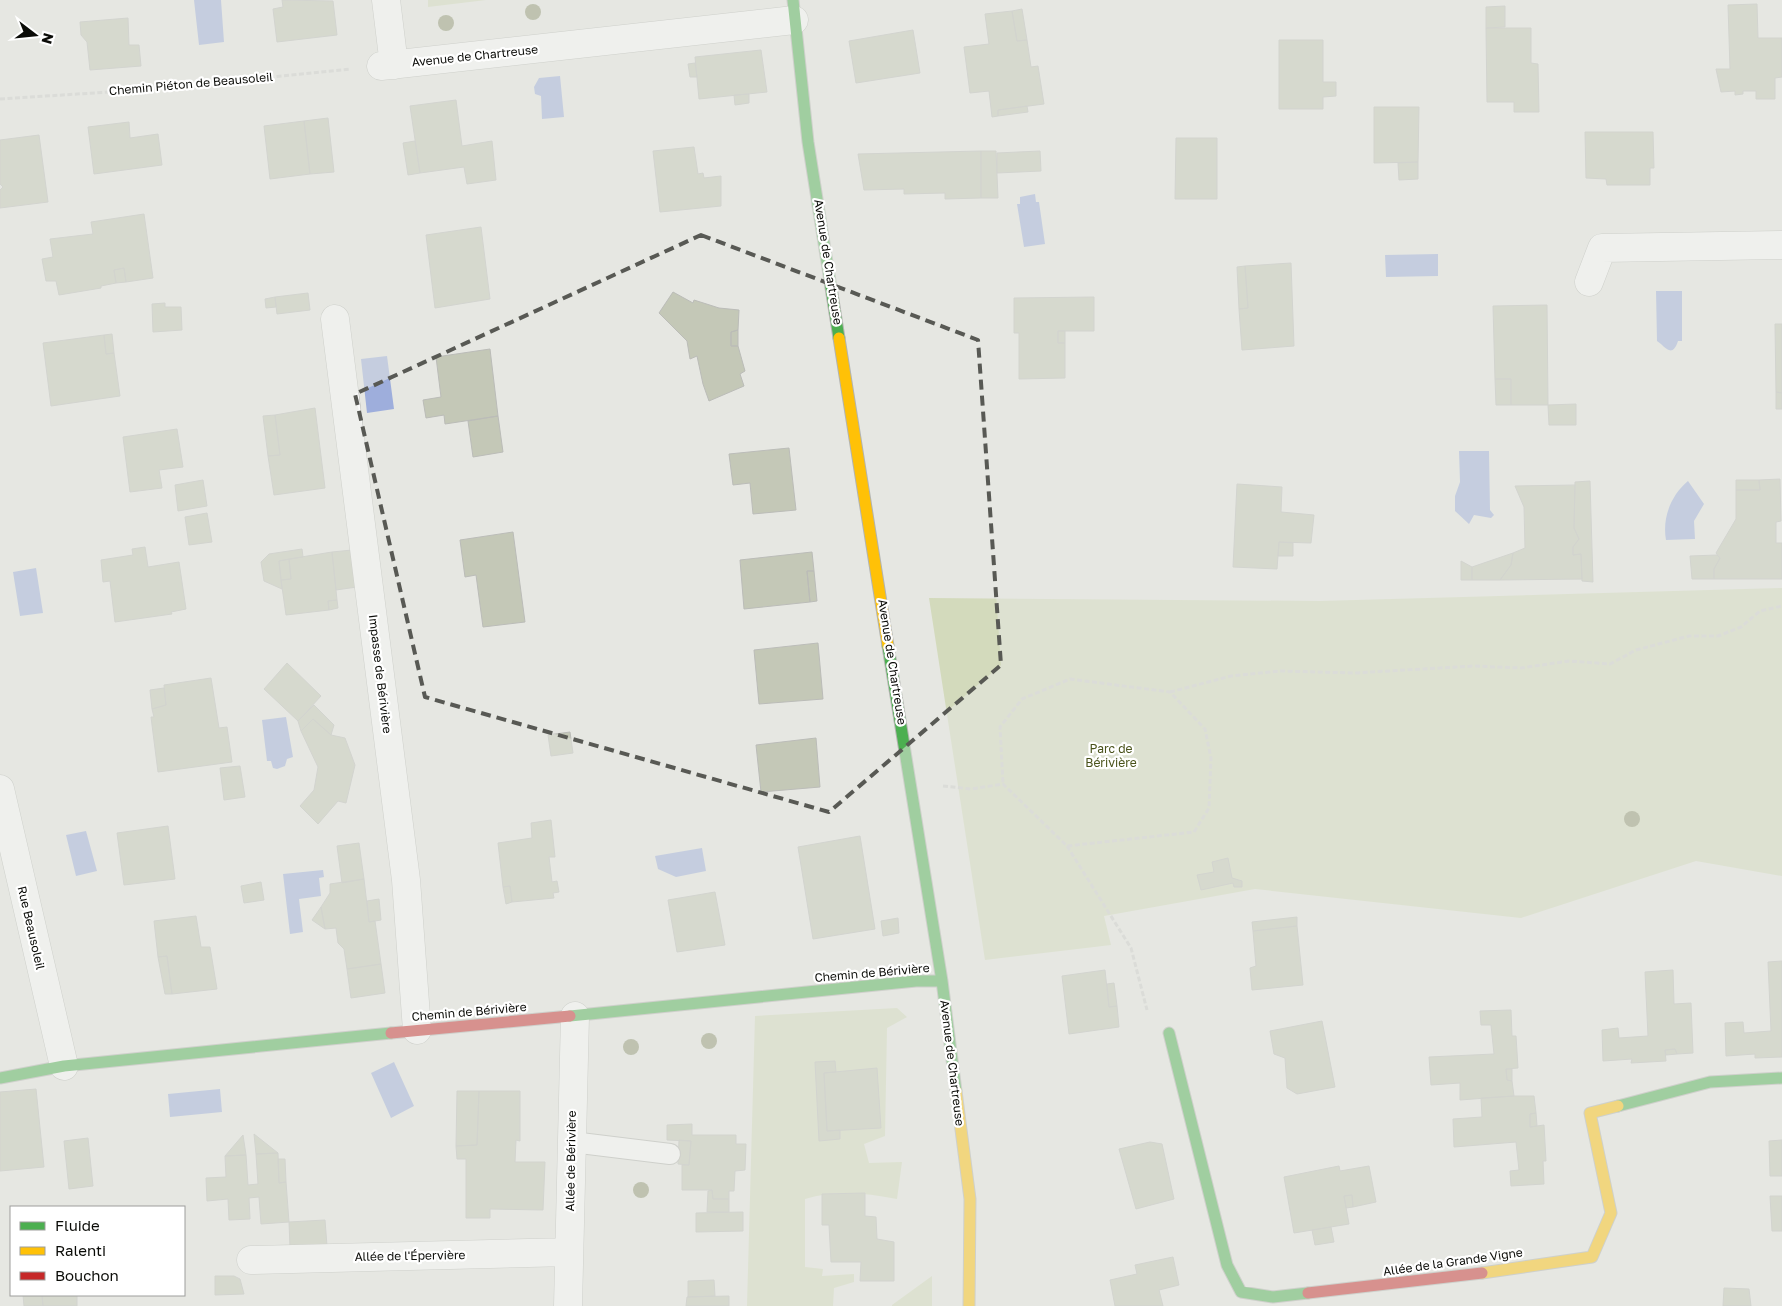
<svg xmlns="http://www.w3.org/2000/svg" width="1782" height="1306" font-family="'Golos Text',sans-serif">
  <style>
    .green { fill: #d3dabc }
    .water { fill: #9eaedc }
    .building { fill: #c4c8b7; stroke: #bbbcb8 }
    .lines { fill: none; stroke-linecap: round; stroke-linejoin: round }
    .lane-casing { stroke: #b3b4b0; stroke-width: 22 }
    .street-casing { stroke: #b3b4b0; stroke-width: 29 }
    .fast-casing { stroke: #b3b4b0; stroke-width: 13 }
    .slow-casing { stroke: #b3b4b0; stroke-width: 13 }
    .jam-casing { stroke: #b3b4b0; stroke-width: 13 }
    .path { stroke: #cececd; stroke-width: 3; stroke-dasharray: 5 2.5; stroke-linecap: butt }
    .lane { stroke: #fbfbfb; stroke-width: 20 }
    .street { stroke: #fbfbfb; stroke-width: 28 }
    .fast { stroke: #4caf50; stroke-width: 11 }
    .slow { stroke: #ffc107; stroke-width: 11 }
    .jam { stroke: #c62828; stroke-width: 11 }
    .tree { fill: #909574 }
    .marked { fill: none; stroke: #585954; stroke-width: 4; stroke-dasharray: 10 6; stroke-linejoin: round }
    .labels { text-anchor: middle; stroke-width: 4.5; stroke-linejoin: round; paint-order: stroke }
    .street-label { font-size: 12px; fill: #0b0c08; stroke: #fff }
    .park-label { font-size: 12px; fill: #49521a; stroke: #fff }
  </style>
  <rect width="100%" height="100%" fill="#e6e7e2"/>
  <path class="green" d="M428,0H486L428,7Z
    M1782,588V876L1696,861L1521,918L1255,889L1104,916L1111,945L985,960L929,598L1320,601Z
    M897,1008L907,1017L887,1028L885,1136L864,1144L869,1163L902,1162L897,1199C865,1193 836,1190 805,1199V1267L823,1269L822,1276L854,1274V1282L834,1288L833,1306H747L755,1016Z
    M932,1276V1306H892V1305Z"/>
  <path class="water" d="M194,0H221L224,42L199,45Z
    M560,76L564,117L542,119L541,96L535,94L534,87L539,78Z
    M1035,194L1036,202H1039L1045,244L1024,247L1017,204H1020V197Z
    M1438,254V276L1386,277L1385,255Z
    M1656,291H1682V341H1678C1672,360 1664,345 1657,341Z
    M387,356L394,409L367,413L361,359Z
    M1459,451H1489L1490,510L1494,515L1491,518L1474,515L1469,524L1455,511V496L1460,482Z
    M1688,481L1704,504L1694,521L1695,539L1666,540C1662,518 1671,495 1688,481Z
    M36,568L43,613L20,616L13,572Z
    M286,717L293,757L287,759L285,766L277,769L273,768L271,761H267L262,720Z
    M86,831L97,871L76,876L66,835Z
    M702,848L706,871L676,877L658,869L655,856Z
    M323,870L324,877L319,878L321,896L299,899L303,932L290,934L283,874Z
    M394,1062L414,1106L391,1118L371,1073Z
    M220,1089L222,1112L170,1117L168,1094Z"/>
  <path class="building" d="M282,0L333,1L337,35L277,42L273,9L283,7Z
    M1757,4L1758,38H1782V77L1775,78V99H1756V91H1743V94L1735,95V91L1721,92L1716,69H1730L1728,5Z
    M1505,6V27L1486,28V7Z
    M1022,9L1027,40L1017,41L1012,11Z
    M1012,11L1017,41L1027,40L1031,67L1038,66L1044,104L998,110V116L992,117L989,91L970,93L964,47L989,44L985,14Z
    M128,18L129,45H139L141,66L90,70L87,42L81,35L80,22Z
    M1486,28H1531V63L1538,64L1539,112H1514V102H1487Z
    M913,30L920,73L856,83L849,41Z
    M1279,40H1323V82H1336V96L1323,97V109H1279Z
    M761,50L767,92L699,99L695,57Z
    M695,63L697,77H690L688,64Z
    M749,94V103L735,105L734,95Z
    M456,100L462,146L492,141L496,180L467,184L464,167L420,173L410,106Z
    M1027,106L1028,112L998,116V110Z
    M1374,107H1419L1418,162L1374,163Z
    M328,118L334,172L310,174L304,121Z
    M304,121L310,174L270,179L264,126Z
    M129,122L130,138L158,134L162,165L94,174L88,127Z
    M1585,132H1653L1654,168H1650V185H1607L1606,179L1586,178Z
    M39,135L48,202L0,208V190L3,187L0,184V140Z
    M1176,138H1217V199H1175Z
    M415,141L420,173L408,175L403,143Z
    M694,147L698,174L703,173L704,178L721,176V206L660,212L653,151Z
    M981,151V198L945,199V193L904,194V189L864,190L858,154Z
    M981,151H996L998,198H981Z
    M1040,151L1041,171L997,173V153Z
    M1418,162V179L1399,180L1398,163Z
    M144,214L153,278L126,282L124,268L114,270L116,283L101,286V288L59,295L56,281H46L42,259L53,257L50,239L93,234L91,222Z
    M481,227L490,299L435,308L426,235Z
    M1291,263L1294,346L1242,350L1239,309L1248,308L1245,266Z
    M1245,266L1248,308L1239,309L1237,267Z
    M124,268L126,282L116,283L114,270Z
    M673,292L693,303L694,300L719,308L739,310L738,330L731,332V346H738L745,371L740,374L744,386L709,401L703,384L697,356L690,359L687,341L659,313Z
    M308,293L310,310L277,314L275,297Z
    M275,297L276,307L266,308L265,299Z
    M1094,297V331H1058V343H1065V378L1019,379V333H1014V298Z
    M165,303V307H181L182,330L153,332L152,304Z
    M1547,305L1548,405H1511V379H1495L1493,306Z
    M1775,324H1782V393L1776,392Z
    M738,330V346H731V332Z
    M1058,331H1065V343H1058Z
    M112,334L114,353L106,354L104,335Z
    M104,335L106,354L114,353L120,396L51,406L43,343Z
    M490,349L498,416L445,424L444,415L426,418L423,400L441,397L436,357Z
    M1495,379H1511V405H1496Z
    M1776,392L1782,393V409H1776Z
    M1576,404V425H1549L1548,405Z
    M315,408L325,488L274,495L268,456L280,455L275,415Z
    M275,415L280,455L268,456L263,416Z
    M498,416L503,452L473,457L468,421Z
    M177,429L183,467L159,470L162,488L130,492L123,437Z
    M789,448L796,510L753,514L750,483L733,485L729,454Z
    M1780,479L1781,521L1776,522V543H1782V579H1714V569L1720,558L1716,553L1736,519V490H1760L1759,480Z
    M203,480L207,506L178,511L175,485Z
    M1736,480H1759L1760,490H1736Z
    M1590,481L1593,582L1582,581L1581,554L1573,555V547L1579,539L1574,528L1575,482Z
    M1237,484L1282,487L1281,512L1314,515L1311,543L1279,542L1277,569L1233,567Z
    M1575,485L1574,528L1579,539L1573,547V555L1581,554L1582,579L1500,580L1511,565L1513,553L1525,548L1524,507L1515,486Z
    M207,513L212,542L189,545L185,517Z
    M513,532L525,622L483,627L476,575L465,577L460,540Z
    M1279,542L1293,543V556H1278Z
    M145,547L148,567L179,562L186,609L171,612L172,614L115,622L110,581L103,582L101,560L133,555L132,549Z
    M302,549L303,557L279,561L282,589L264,581L261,562L269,554Z
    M352,550L357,587L336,590L332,552Z
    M332,552L337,600L328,601L329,610L286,615L281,580L291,579L289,559Z
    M812,552L814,571H807L810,602L744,609L740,560Z
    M1513,553L1511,565L1500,580H1472V567Z
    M1717,555L1720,558L1714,569V579H1692L1690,556Z
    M289,559L291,579L281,580L279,561Z
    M1461,561L1472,567V580H1461Z
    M807,571H814L817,601L810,602Z
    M337,600L338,608L329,610L328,601Z
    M818,643L823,699L759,704L754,650Z
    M287,663L321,696L298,721L264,689Z
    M211,678L219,728L227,727L232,762L158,772L151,717H154L152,709L166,705L164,685Z
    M164,688L166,705L152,709L150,690Z
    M314,705L334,725L331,735L313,719L301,731L298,721Z
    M313,719L331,735L345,738L355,765L346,803L338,801L318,824L300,806L314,790L318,767L301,731Z
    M570,732L573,753L551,756L548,735Z
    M816,738L820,787L761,792L756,745Z
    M240,766L245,797L224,800L220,768Z
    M551,820L555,857H549L552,882L557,881L559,892L553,893L554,898L512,902L510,886L503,887L498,843L532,838L531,823Z
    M168,826L175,879L124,885L117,833Z
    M860,836L875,929L813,939L798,847Z
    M359,843L364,879L342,883L337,846Z
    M1228,858L1232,878L1242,881V887H1234L1233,883L1201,890L1197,875L1214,872L1212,862Z
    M364,879L369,922L375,921L381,964L347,969L344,949L338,943L336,928L325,929L321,907L330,893V884Z
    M261,882L264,900L244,903L241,886Z
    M510,886L512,902L506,904L503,887Z
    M715,892L725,945L677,952L668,900Z
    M379,899L381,920L369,922L367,901Z
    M321,907L325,929L312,920Z
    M196,916L201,947H210L217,989L172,994L167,956L158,957L154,921Z
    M1297,917V926L1253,931L1252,922Z
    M898,918L899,933L883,936L881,921Z
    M1297,926L1303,985L1252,990L1250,968L1256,966L1253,931Z
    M167,956L172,994H165L158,957Z
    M1782,961V1057L1755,1058V1054L1726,1056L1725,1023L1743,1022L1744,1033L1771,1031L1768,962Z
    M381,964L385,993L351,998L347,969Z
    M1105,970L1109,1007L1117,1006L1119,1027L1069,1034L1062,976Z
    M1673,970L1674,1004L1691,1003L1693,1053L1677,1054L1675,1049L1665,1050L1666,1061L1631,1063L1632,1059L1603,1061L1602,1030L1618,1028L1619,1038L1648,1036L1645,972Z
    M1114,983L1117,1006L1109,1007L1107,984Z
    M1511,1010L1512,1036H1516L1518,1068L1506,1069L1507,1080L1512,1081L1514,1096L1460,1100V1083L1431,1085L1429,1057L1494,1054L1491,1025H1481L1480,1011Z
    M1322,1021L1335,1087L1297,1094L1287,1088L1285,1058L1274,1054L1270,1031Z
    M1675,1049L1677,1054L1666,1055L1665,1050Z
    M835,1061L836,1072L824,1073L827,1131L840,1130V1139L819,1141L815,1062Z
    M877,1068L881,1128L827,1131L824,1073Z
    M1506,1069H1512V1081L1507,1080Z
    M36,1089L44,1167L0,1171V1092Z
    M457,1091H479L477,1145L456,1146Z
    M479,1091H520V1141L516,1140L515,1162H545L543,1210L490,1209V1218H466V1159H457L456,1146L477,1145Z
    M1514,1096H1534L1536,1113L1530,1114V1127L1544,1125L1546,1161H1543L1544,1184L1511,1186L1510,1171L1519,1170L1516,1142L1454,1147L1453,1119L1482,1117L1481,1098Z
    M1536,1113L1537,1126L1530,1127V1114Z
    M692,1124V1135H736V1144H746L745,1170L735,1171L734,1191H729V1199H713L712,1190H682V1165H689L691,1141L667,1140V1125Z
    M254,1134L278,1153L256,1154Z
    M243,1135L246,1155L225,1156Z
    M88,1138L93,1186L69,1189L64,1141Z
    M679,1140L691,1141L689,1165L678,1164Z
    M1782,1140V1176H1770L1769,1141Z
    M1150,1142L1162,1144L1174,1199L1136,1209L1119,1149Z
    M278,1153L279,1183L286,1182L289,1222L261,1224L259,1197L249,1198L250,1219L229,1220L228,1199L207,1201L206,1178L226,1177L225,1156L246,1155L248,1185L258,1184L256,1154Z
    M278,1159H285L286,1182L279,1183Z
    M1339,1166L1340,1171L1369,1166L1376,1202L1353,1207L1352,1195L1344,1196L1349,1224L1294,1233L1284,1177Z
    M712,1190L713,1199H729V1212H707L708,1191Z
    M865,1193V1216L876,1217L877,1239L894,1242V1281H860L861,1262H831L829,1225H822V1194Z
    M1352,1195L1353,1207L1346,1208L1344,1196Z
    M1770,1196H1782V1231H1772Z
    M743,1212V1231L696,1232V1213Z
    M325,1220L327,1246L290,1247L289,1222Z
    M1331,1227L1334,1242L1315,1245L1312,1230Z
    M1173,1257L1179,1285L1159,1290L1163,1306H1115L1110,1280L1137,1274L1135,1265Z
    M215,1276H234L240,1279L244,1294L215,1295Z
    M714,1280L715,1296L688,1297V1281Z
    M1724,1288L1749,1289L1751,1306H1723Z
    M23,1295H42L43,1306H24Z
    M42,1295H77V1306H43Z
    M729,1296V1306H686L687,1297Z"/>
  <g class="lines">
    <g class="lane-casing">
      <path id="lane" d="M572,1142L670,1154"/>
    </g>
    <g class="street-casing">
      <path id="street" d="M386,0L394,65
        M381,66L794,20
        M1589,282L1602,248L1782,245
        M335,319L406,880L417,1030
        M0,789L64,1066
        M251,1260L569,1252
        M568,1306L575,1016"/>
    </g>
    <g class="fast-casing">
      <path id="fast" d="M793,0L808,142L839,338
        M888,646L942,981L956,1091
        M570,1016L916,981H942
        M1169,1033L1227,1265L1241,1292L1273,1297L1308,1293
        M0,1078L64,1066L391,1033
        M1618,1106L1710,1082L1782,1078"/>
    </g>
    <g class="slow-casing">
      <path id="slow" d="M839,338L888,646
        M956,1091L970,1199L969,1306
        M1482,1273L1592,1257L1611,1213L1590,1113L1618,1106"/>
    </g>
    <g class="jam-casing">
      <path id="jam" d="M391,1033L570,1016
        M1308,1293L1482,1273"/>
    </g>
    <path class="path" d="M0,99L140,90L351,69
      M1170,692L1231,676L1281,671L1354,673L1474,666L1521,668L1569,661L1610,664L1636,650L1689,636H1718L1741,627L1760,611L1782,606
      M943,786L971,789L1003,784L1067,846L1194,832L1209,808L1211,758L1205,729L1170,692L1070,679L1022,699L1000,727L1003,784
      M1067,846L1131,948L1147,1010"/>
    <use href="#lane" class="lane"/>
    <use href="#street" class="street"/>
    <use href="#fast" class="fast"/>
    <use href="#slow" class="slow"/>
    <use href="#jam" class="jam"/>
  </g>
  <g class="tree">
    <circle cx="533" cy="12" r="8"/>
    <circle cx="446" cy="23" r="8"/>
    <circle cx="1632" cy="819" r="8"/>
    <circle cx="709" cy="1041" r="8"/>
    <circle cx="631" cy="1047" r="8"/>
    <circle cx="641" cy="1190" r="8"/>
  </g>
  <path d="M0 0H1782V1306H0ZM701,235L978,340L1001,665L829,812L425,697L355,394Z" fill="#e6e7e2" fill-opacity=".55" fill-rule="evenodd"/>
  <path class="marked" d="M701,235L978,340L1001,665L829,812L425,697L355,394Z"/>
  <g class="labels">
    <g class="street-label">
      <text transform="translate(475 56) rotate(-6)" y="4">Avenue de Chartreuse</text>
      <text transform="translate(191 84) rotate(-5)" y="4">Chemin Piéton de Beausoleil</text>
      <text transform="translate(828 262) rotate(81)" y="4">Avenue de Chartreuse</text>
      <text transform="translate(892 662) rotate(81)" y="4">Avenue de Chartreuse</text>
      <text transform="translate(380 674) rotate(83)" y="4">Impasse de Bérivière</text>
      <text transform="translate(31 928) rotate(77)" y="4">Rue Beausoleil</text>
      <text transform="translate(872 973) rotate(-5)" y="4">Chemin de Bérivière</text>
      <text transform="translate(469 1012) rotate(-5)" y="4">Chemin de Bérivière</text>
      <text transform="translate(952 1063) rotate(83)" y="4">Avenue de Chartreuse</text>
      <text transform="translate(571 1161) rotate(-89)" y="4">Allée de Bérivière</text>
      <text transform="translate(410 1256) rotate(-1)" y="4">Allée de l'Épervière</text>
      <text transform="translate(1453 1262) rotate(-8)" y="4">Allée de la Grande Vigne</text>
    </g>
    <g class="park-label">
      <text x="1111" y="753">Parc de<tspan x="1111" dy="14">Bérivière</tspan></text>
    </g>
  </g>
  <rect x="10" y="1206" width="175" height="90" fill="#ffffff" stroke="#9d9e9c"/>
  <rect x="20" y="1222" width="25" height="8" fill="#4caf50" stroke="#9d9e9c"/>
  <text x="55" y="1231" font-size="15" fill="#0b0c08">Fluide</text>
  <rect x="20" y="1247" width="25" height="8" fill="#ffc107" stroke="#9d9e9c"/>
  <text x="55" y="1256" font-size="15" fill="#0b0c08">Ralenti</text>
  <rect x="20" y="1272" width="25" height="8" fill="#c62828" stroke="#9d9e9c"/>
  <text x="55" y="1281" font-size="15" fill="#0b0c08">Bouchon</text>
  <g transform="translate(35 35) rotate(106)" stroke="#ffffff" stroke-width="4" paint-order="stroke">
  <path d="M0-4L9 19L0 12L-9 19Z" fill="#0b0c08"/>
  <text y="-8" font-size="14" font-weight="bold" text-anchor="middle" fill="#0b0c08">N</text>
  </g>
</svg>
